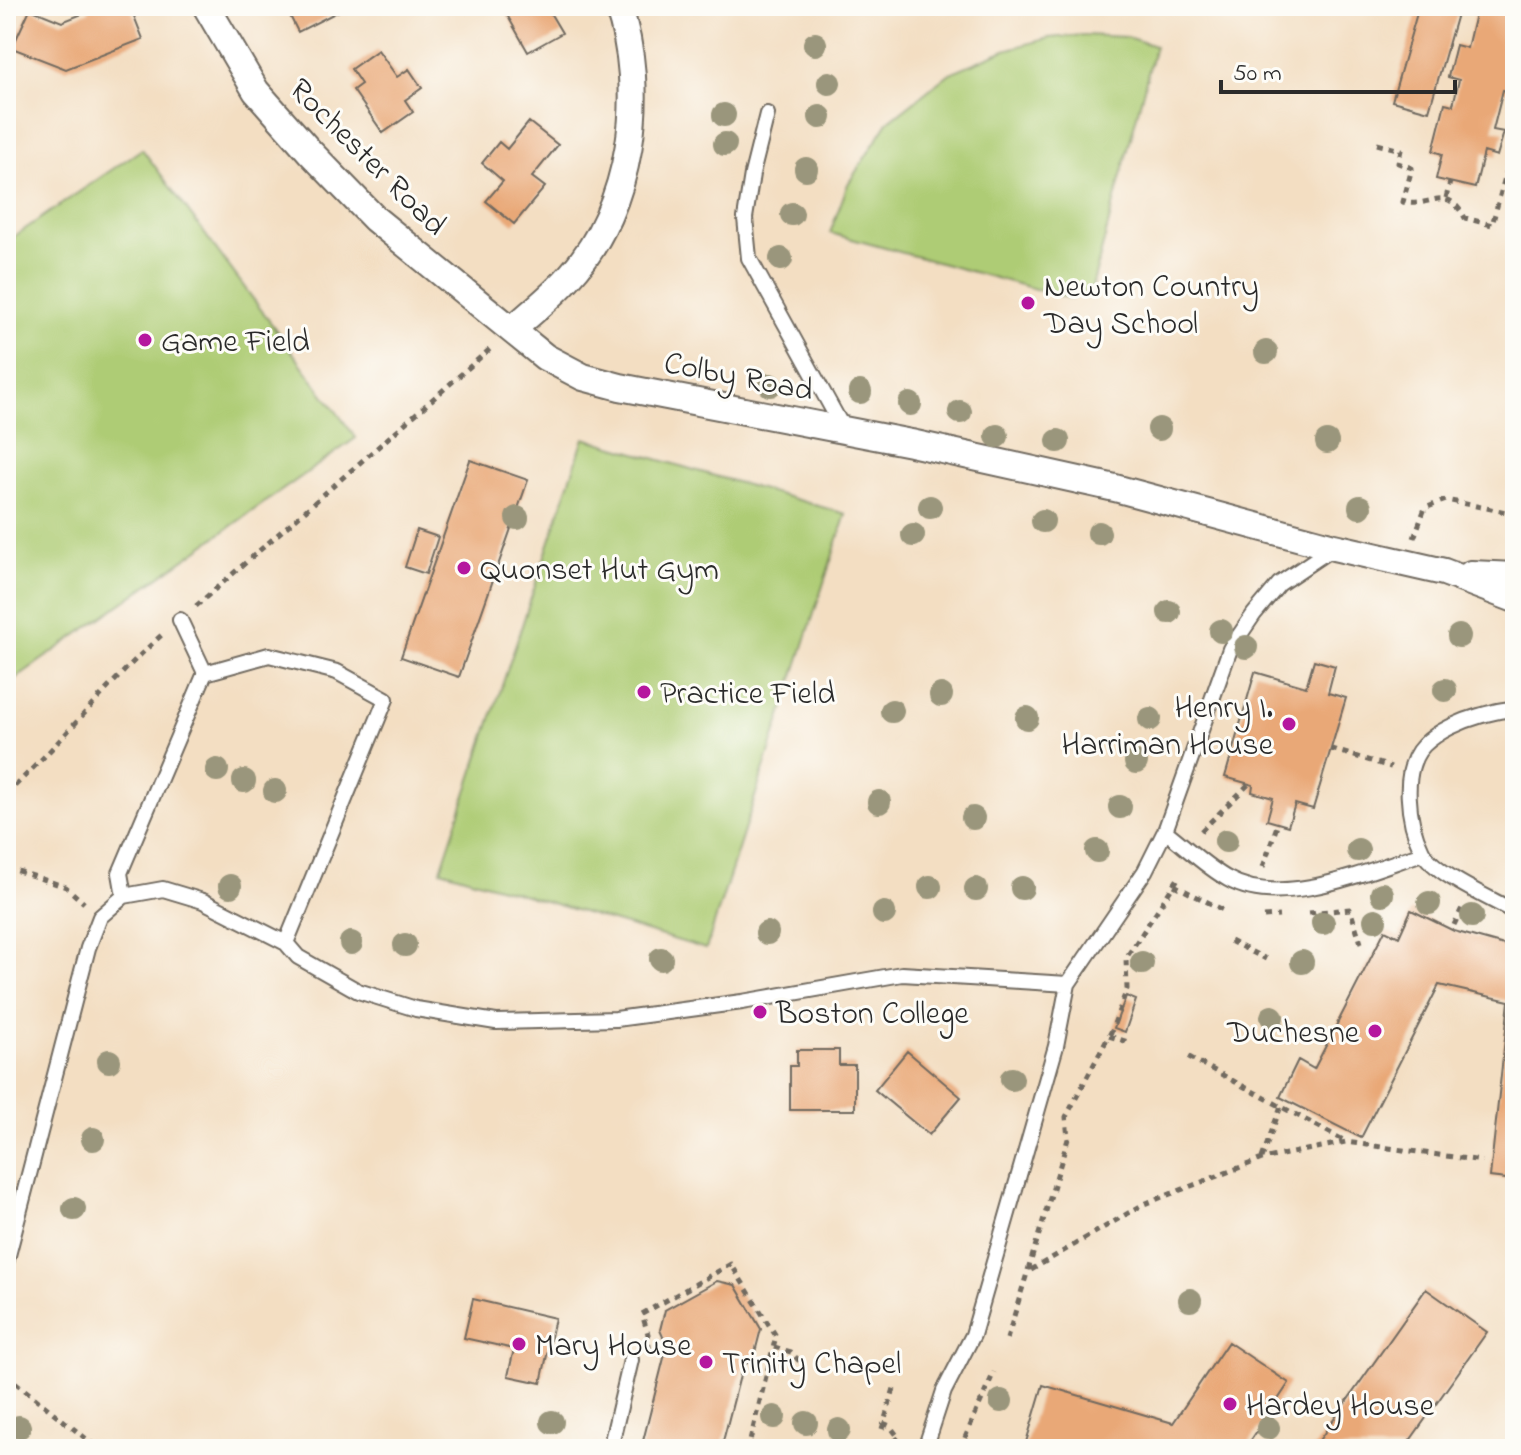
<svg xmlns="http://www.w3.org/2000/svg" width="1521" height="1455" font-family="'Indie Flower',sans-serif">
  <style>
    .green { fill: #aecc74; stroke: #6c7c50; stroke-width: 2 }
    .building { fill: #e9a877 }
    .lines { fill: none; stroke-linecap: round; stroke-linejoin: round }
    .lane-casing { stroke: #716a60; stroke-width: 18 }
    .street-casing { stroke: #716a60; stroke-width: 30 }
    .path { stroke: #716a60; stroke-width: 5; stroke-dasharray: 6 6; stroke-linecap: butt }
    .lane { stroke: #fff; stroke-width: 14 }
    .street { stroke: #fff; stroke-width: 26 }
    .tree { fill: #9a967b }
    .poi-dot { fill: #b5179e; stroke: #fdfcf7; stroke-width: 3 }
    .labels { text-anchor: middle; stroke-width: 6; stroke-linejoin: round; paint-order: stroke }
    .street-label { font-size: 32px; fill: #2b2b2b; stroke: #fdfcf7 }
    .poi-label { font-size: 32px; fill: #2b2b2b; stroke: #fdfcf7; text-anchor: start }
  </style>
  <rect width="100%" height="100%" fill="#fdfcf7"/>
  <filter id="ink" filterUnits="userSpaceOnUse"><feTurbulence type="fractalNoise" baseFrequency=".0125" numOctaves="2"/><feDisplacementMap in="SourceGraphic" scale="16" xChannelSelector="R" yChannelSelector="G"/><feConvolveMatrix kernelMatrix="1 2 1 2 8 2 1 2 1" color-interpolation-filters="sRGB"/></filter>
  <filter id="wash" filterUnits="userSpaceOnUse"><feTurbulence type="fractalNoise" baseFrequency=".006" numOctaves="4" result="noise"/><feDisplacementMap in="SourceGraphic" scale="32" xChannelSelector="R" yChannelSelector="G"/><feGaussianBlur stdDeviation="1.8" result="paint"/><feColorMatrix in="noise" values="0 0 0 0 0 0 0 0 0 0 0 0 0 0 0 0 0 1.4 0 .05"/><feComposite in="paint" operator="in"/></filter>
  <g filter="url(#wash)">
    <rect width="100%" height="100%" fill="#f3dec2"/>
    <path class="green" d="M1084,35L1127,37L1155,46L1092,287L1072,299L830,233L848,184L888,122L950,73L1005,50L1049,38Z
      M142,149L356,438L6,685V242Z
      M584,438L846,514L706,949L441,870Z"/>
    <g id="blocks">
      <path class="building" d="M88,6H130L143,39L66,69L12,48L30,9L62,22L90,11Z
        M285,6H337L339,11L298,32Z
        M502,6H546L562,33L528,52Z
        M1419,6L1459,7L1429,111L1392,101Z
        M1466,6H1515V42L1510,62L1515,63V93L1503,90L1493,130L1504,132L1497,156L1484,152L1475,188L1436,179L1442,154L1433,151L1445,103L1453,105L1459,80L1448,77L1456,45L1467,48L1476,10Z
        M378,50L397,77L409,69L422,88L405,100L413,112L383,133L353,90L361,84L351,69Z
        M529,122L558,145L532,177L545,187L514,224L486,201L503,181L482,163L499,142L507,149Z
        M470,460L528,480L459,677L401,657Z
        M417,530L438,537L426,574L405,567Z
        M1314,660L1335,666L1328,693L1346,698L1313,809L1295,804L1288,826L1267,820L1273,798L1252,792L1253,785L1225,777L1255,672L1306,687Z
        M1411,910L1454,931L1515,948V1180L1490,1177L1509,1001L1439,985L1361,1138L1280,1097L1298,1060L1314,1069L1385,930L1399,937Z
        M1126,996L1136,1000L1125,1032L1114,1028Z
        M797,1050H839V1065H855V1110H790V1066H797Z
        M907,1051L961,1097L929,1135L875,1090Z
        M717,1281L735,1285L761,1329L754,1356L742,1368L721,1449H641L667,1346L660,1330L665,1310Z
        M1426,1289L1487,1332L1404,1449H1313Z
        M473,1299L555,1318L541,1383L508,1376L514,1349L464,1338Z
        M1228,1342L1289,1383L1245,1449H1024L1043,1385L1173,1423Z
        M446,1444L464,1448V1449H445Z"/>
    </g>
  </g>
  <g filter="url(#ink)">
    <use href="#blocks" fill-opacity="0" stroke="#716a60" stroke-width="2"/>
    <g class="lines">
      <g class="lane-casing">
        <path id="lane" d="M767,114L752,174L745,218L749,258L844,430
          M205,673L269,655L337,672L386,699L286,943
          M1515,710C1503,708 1491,713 1479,716C1461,721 1438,731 1424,745C1400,769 1408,823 1422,851C1434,874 1492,899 1515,912
          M1165,831C1185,846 1206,867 1228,879C1282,910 1369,870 1423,853
          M124,896L120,873L205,673L180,620
          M6,1263L88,948L100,917L124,896L163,889L203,901L286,943L298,957L358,991L416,1009L496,1022L616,1019L742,1002L902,974L1068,984
          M610,1449L631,1360
          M925,1449L944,1391L973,1335L1056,1046L1068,984L1145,871L1165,831L1230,649L1254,614L1279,584L1334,547"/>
      </g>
      <g class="street-casing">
        <path id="street" d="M206,6L256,91L310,152L375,219L545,357L583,377L620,387L911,443L1115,488L1334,547L1444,572L1515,599
          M512,330C531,312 553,296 570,276C632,208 648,91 618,6
          M1471,574L1515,576"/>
      </g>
      <path class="path" d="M1377,144L1401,150L1398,163L1412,168L1403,202C1431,209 1445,182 1465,218L1492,225L1515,140
        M1504,180L1515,183
        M1446,198L1450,182
        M1414,538L1425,508L1446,500L1511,513L1515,508
        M196,606L490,349
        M1331,749L1391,767
        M6,794C62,743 107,683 164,633
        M1201,831L1249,784
        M6,867L66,887L84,903
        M1263,867L1278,823
        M1174,885L1225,911
        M1309,913L1350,909L1361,943
        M1264,917L1279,916
        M1454,925L1462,908
        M1230,941L1266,959
        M1109,1036L1131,1043
        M1189,1057L1345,1141
        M1262,1158L1281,1106
        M1031,1270L1144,1204L1262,1159L1346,1142L1482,1161
        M1007,1339L1068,1139L1066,1117L1111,1032L1127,989L1126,958L1179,877
        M774,1347L791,1352L800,1362
        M649,1349L648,1334L642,1314L731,1264L776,1336L748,1449
        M6,1375L99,1449
        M883,1423L890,1426L899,1438
        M882,1429L895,1385
        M885,1449L900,1437
        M960,1449L994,1372"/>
      <use href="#lane" class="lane"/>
      <use href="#street" class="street"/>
    </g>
    <g class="tree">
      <circle cx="815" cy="44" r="12"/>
      <circle cx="829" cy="83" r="12"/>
      <circle cx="724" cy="115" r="12"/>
      <circle cx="820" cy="117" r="12"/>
      <circle cx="725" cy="144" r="12"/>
      <circle cx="806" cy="169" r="12"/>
      <circle cx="792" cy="214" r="12"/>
      <circle cx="781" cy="259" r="12"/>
      <circle cx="1266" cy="352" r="12"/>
      <circle cx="770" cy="385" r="12"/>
      <circle cx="860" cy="392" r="12"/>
      <circle cx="910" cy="404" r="12"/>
      <circle cx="960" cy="412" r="12"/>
      <circle cx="1159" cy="429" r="12"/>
      <circle cx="997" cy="436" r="12"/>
      <circle cx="1058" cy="441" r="12"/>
      <circle cx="1327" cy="442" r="12"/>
      <circle cx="930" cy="507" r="12"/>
      <circle cx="1360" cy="507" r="12"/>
      <circle cx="517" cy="518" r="12"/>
      <circle cx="1043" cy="521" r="12"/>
      <circle cx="1099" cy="533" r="12"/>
      <circle cx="913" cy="535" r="12"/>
      <circle cx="1169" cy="612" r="12"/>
      <circle cx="1221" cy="631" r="12"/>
      <circle cx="1459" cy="636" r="12"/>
      <circle cx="1246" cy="647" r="12"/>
      <circle cx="1445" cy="690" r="12"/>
      <circle cx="941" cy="695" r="12"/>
      <circle cx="892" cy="711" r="12"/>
      <circle cx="1027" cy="718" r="12"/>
      <circle cx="1150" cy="719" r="12"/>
      <circle cx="1136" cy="762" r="12"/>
      <circle cx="217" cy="770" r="12"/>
      <circle cx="244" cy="781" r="12"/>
      <circle cx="275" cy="791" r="12"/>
      <circle cx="879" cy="802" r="12"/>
      <circle cx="1120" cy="807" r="12"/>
      <circle cx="973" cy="818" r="12"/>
      <circle cx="1226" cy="841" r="12"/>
      <circle cx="1358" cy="850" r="12"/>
      <circle cx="1097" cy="851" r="12"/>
      <circle cx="230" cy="886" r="12"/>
      <circle cx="930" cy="887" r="12"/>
      <circle cx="1022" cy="888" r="12"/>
      <circle cx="976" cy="889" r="12"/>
      <circle cx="1382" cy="894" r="12"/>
      <circle cx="1429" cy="903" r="12"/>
      <circle cx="884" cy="913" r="12"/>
      <circle cx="1472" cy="916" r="12"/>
      <circle cx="1375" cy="920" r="12"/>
      <circle cx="1323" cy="923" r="12"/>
      <circle cx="767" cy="933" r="12"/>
      <circle cx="351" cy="943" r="12"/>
      <circle cx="405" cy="945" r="12"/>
      <circle cx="661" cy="959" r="12"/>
      <circle cx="1302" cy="962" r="12"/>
      <circle cx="1142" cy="963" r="12"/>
      <circle cx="1272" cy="1017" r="12"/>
      <circle cx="109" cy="1061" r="12"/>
      <circle cx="1012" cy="1079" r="12"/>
      <circle cx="93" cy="1139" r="12"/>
      <circle cx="74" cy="1209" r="12"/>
      <circle cx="1190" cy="1300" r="12"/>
      <circle cx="1001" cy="1401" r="12"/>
      <circle cx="774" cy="1417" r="12"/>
      <circle cx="552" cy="1422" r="12"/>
      <circle cx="806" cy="1423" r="12"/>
      <circle cx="19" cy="1427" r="12"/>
      <circle cx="1268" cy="1428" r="12"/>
      <circle cx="839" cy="1430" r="12"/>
    </g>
  </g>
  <g class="poi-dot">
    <circle cx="1028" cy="303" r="8"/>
    <circle cx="145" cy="340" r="8"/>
    <circle cx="464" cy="568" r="8"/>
    <circle cx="644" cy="692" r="8"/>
    <circle cx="1289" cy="724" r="8"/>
    <circle cx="760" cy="1012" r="8"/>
    <circle cx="1375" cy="1031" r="8"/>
    <circle cx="519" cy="1344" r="8"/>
    <circle cx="706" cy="1362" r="8"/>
    <circle cx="1230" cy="1404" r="8"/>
  </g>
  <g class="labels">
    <g class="street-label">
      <text transform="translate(369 156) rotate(45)" y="11">Rochester Road</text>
      <text transform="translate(739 375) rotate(11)" y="11">Colby Road</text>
    </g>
    <g class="poi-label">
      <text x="1044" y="296">Newton Country<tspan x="1044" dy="37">Day School</tspan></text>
      <text x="161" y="351">Game Field</text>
      <text x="480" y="579">Quonset Hut Gym</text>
      <text x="660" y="703">Practice Field</text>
      <text x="1273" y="717" text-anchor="end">Henry I.<tspan x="1273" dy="37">Harriman House</tspan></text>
      <text x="776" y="1023">Boston College</text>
      <text x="1359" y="1042" text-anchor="end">Duchesne</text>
      <text x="535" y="1355">Mary House</text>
      <text x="722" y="1373">Trinity Chapel</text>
      <text x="1246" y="1415">Hardey House</text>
    </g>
  </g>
  <rect width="1521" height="1455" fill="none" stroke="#fdfcf7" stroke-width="32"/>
  <path d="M1221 80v12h234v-12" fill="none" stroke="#2b2b2b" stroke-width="4"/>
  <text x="1233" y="80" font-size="24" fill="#2b2b2b" stroke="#fdfcf7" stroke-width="6" paint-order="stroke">50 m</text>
</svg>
